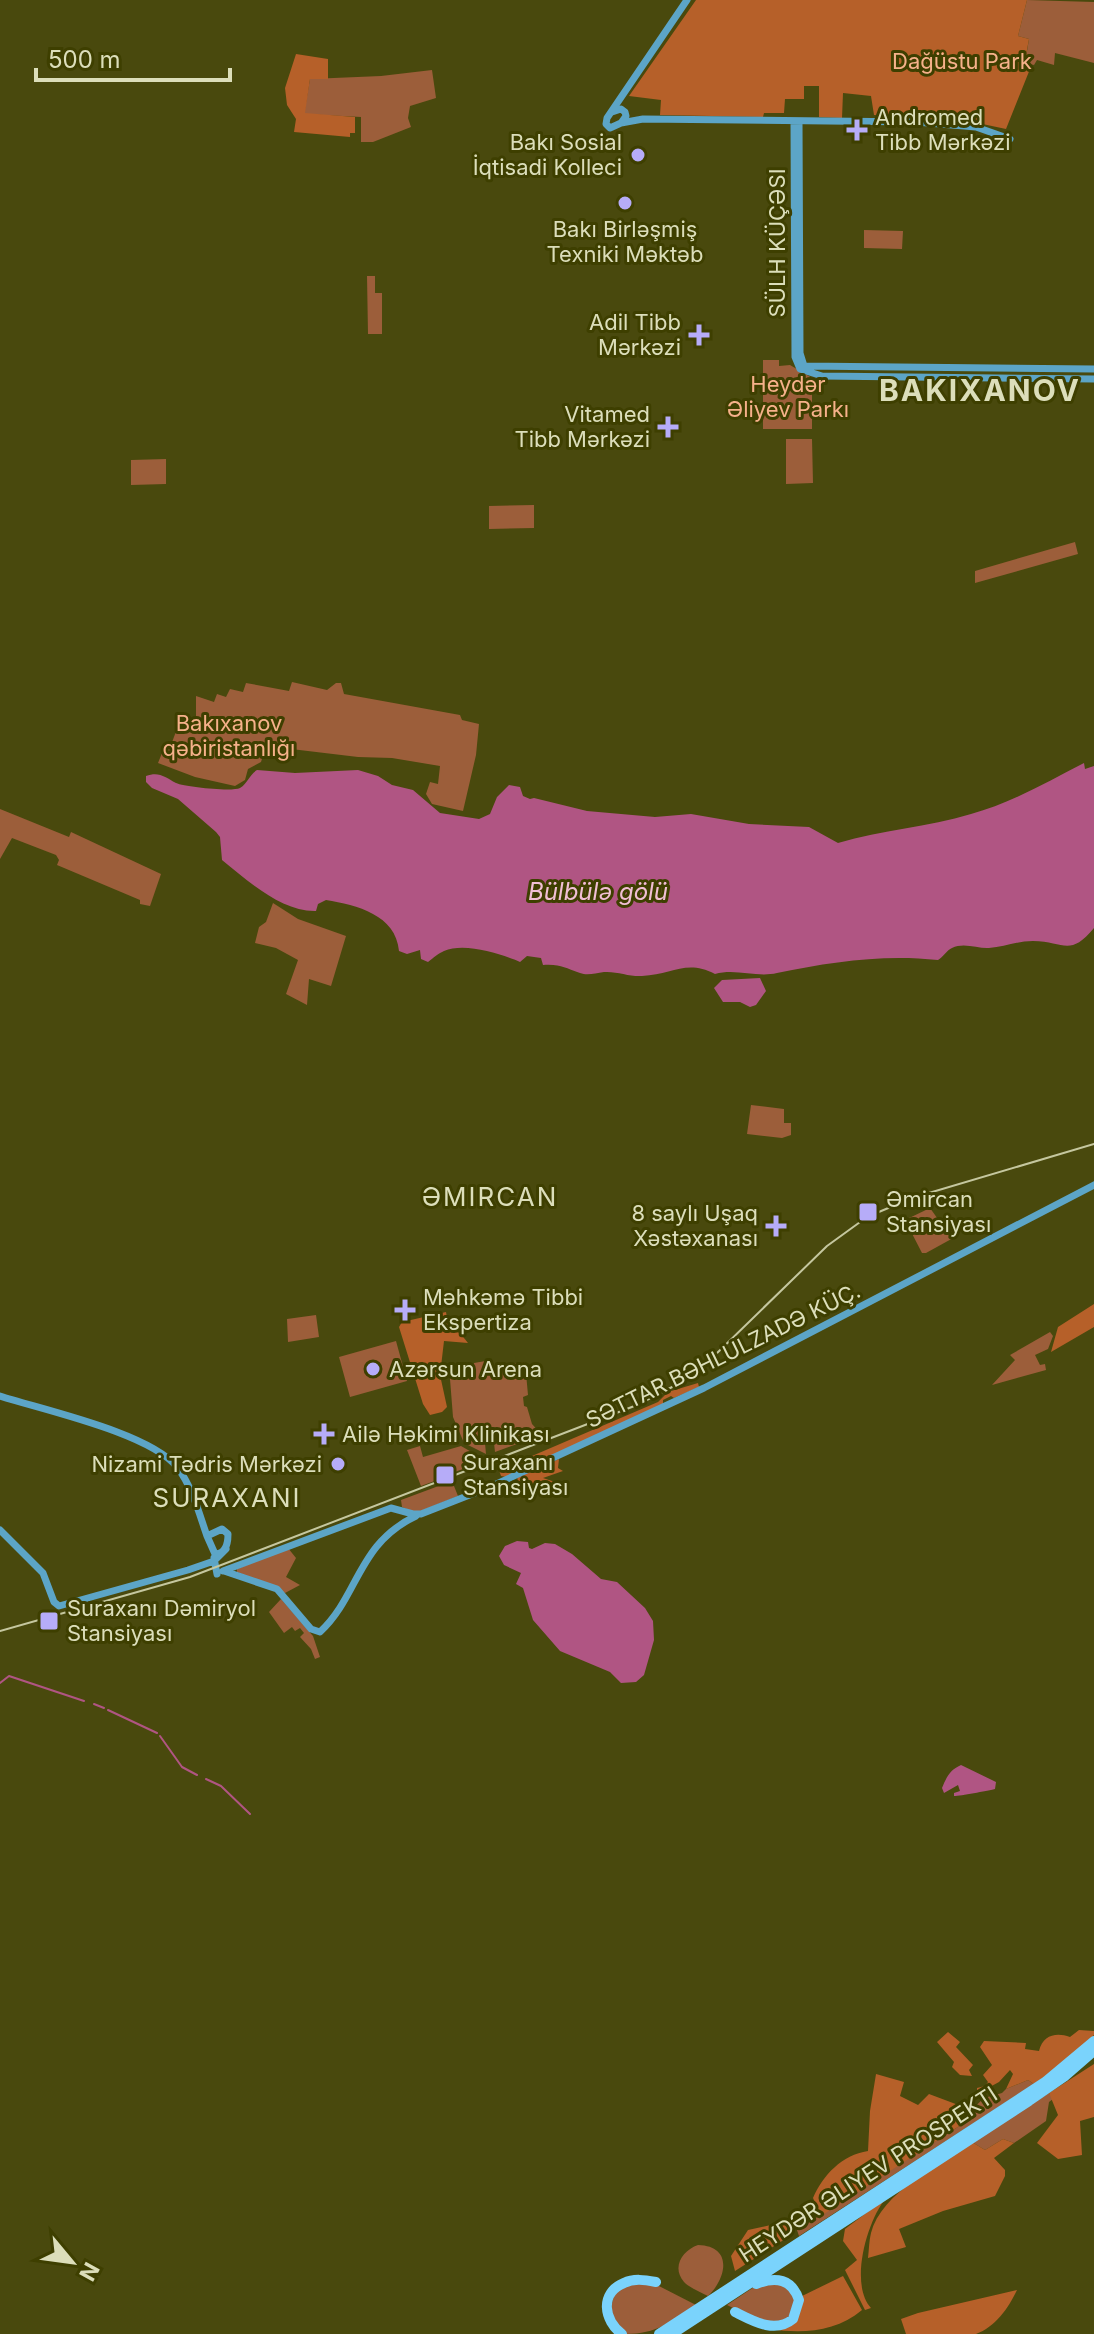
<svg xmlns="http://www.w3.org/2000/svg" width="1094" height="2334" font-family="Inter,sans-serif">
  <style>
    .green { fill: #9c5e3a }
    .forest { fill: #b66029 }
    .water { fill: #b05583 }
    .lines { fill: none; stroke-linecap: round; stroke-linejoin: round }
    .stream { stroke: #b05583; stroke-width: 2 }
    .secondary { stroke: #5ca5c7; stroke-width: 7 }
    .highway { stroke: #7ad3fc; stroke-width: 10 }
    .rail { stroke: #c5c79f; stroke-width: 2 }
    .poi-dot { fill: #b6acf8; stroke: #3e3f00; stroke-width: 3 }
    .labels { text-anchor: middle; stroke-width: 6; stroke-linejoin: round; paint-order: stroke }
    .park-label { font-size: 22px; fill: #f6b18a; stroke: #3e3f00 }
    .poi-label { font-size: 22px; fill: #dcdeba; stroke: #3e3f00; text-anchor: start }
    .street-label { font-size: 22px; fill: #dcdeba; stroke: #3e3f00 }
    .water-label { font-size: 24px; font-style: italic; fill: #f1bfd5; stroke: #3e3f00 }
    .quarter-label { font-size: 26px; letter-spacing: 2px; fill: #dcdeba; stroke: #3e3f00 }
    .district-label { font-size: 30px; font-weight: bold; letter-spacing: 2px; fill: #dcdeba; stroke: #3e3f00 }
  </style>
  <rect width="100%" height="100%" fill="#49490d"/>
  <path class="green" d="M1027,0L1094,2V63L1055,53L1054,65L1037,60L1034,65L1025,63L1029,39L1018,36Z
    M432,70L436,98L410,106L408,118L411,127L373,142H361V117L304,114L310,79L381,76Z
    M864,230L903,231L902,249L864,248Z
    M367,276H375V293H382V334H368Z
    M763,360H779V366L790,365L812,378V429H763Z
    M786,439H812L813,483L786,484Z
    M166,459V484L131,485V460Z
    M534,505V528L489,529V506Z
    M1075,542L1078,554L975,583V571Z
    M292,682L327,690L336,683H341L344,694L460,715L462,720L479,724L476,755L463,811L432,804L426,794L430,782L438,784L440,766L392,758L358,757L266,746L261,762L248,769L245,780L235,786L195,777L158,763L164,748L171,745L181,718L196,721V696L214,702L217,694L226,697L230,689L243,692L246,683L289,691Z
    M0,809L69,837L71,832L161,874L150,906L140,904V900L57,865L59,860L56,855L12,838L0,859Z
    M273,903L298,919L346,936L331,986L309,979L307,1005L286,994L298,960L276,948L255,943L259,927L266,922Z
    M751,1105L784,1109V1123H791V1135L782,1138L747,1134Z
    M930,1208L940,1222H945L955,1237L926,1253H922L905,1220Z
    M316,1315L319,1337L288,1342L287,1319Z
    M1050,1332L1053,1336L1048,1349L1035,1355L1040,1365L1045,1364L1046,1370L992,1385L1015,1360L1010,1355Z
    M396,1341L407,1381L350,1397L339,1357Z
    M491,1360L494,1367L525,1362L528,1395L523,1397L524,1406L527,1407L532,1424L542,1435L495,1452L494,1443H485L486,1454L464,1443L453,1417L450,1379L455,1369H473L474,1363Z
    M420,1446L423,1457L461,1446L482,1458V1462L452,1473L450,1471L439,1474L440,1479L421,1486L407,1450Z
    M452,1481L458,1496L416,1513L402,1507L401,1500Z
    M288,1548L296,1558L286,1577L300,1585L285,1593L237,1572V1569Z
    M281,1599L313,1636L320,1657L315,1659L311,1649L300,1637L304,1633L300,1628L295,1631L292,1627L284,1633L269,1612Z
    M1028,2080L1034,2084L799,2236L797,2230L964,2123V2117L984,2098L1002,2093L1006,2089Z
    M1049,2093L1053,2099L1049,2102L1046,2121L1014,2143L1003,2139L985,2150L972,2142Z
    M698,2245C733,2246 727,2278 708,2296C700,2292 690,2288 684,2282C671,2267 683,2250 698,2245Z
    M638,2282L657,2285L696,2305C669,2322 658,2334 625,2334L609,2316L615,2291Z
    M784,2283L797,2302L785,2323L757,2320L727,2305L754,2287Z"/>
  <path class="forest" d="M696,0H1027L1018,36L1029,39L1024,66L1030,69L1006,129L973,122L874,115L871,96L843,93L842,118L819,117V86H804V99H785L784,113H764L763,117L660,115L661,100L629,96Z
    M296,54L328,59V79H310L305,113L355,117V133H350V137L294,132L296,119L287,105L285,88Z
    M1094,1304V1327L1051,1352L1058,1327Z
    M446,1312L449,1330L460,1333L468,1343L444,1341L440,1375L447,1407L442,1412L430,1415L423,1404L399,1327L402,1322Z
    M698,1383L699,1387L674,1398L671,1396L663,1400V1404L506,1477L501,1476L499,1470L658,1402L668,1392Z
    M559,1459L558,1468L563,1471L543,1478L555,1482L554,1489L548,1492L518,1481L517,1477Z
    M1079,2030L1094,2031V2035L1064,2063L1034,2084L1028,2080L1006,2089L1013,2074L1010,2070L999,2082L977,2094V2088L985,2086L988,2082L983,2075L992,2065L980,2047L984,2041L1026,2043L1025,2049L1039,2051C1043,2035 1056,2032 1070,2037Z
    M948,2032L960,2042L956,2047L973,2065L969,2070L972,2076L960,2075L952,2067L954,2062L937,2042Z
    M1094,2064V2117L1080,2121L1082,2155L1058,2159L1037,2143L1058,2115L1049,2093Z
    M876,2074L904,2082L900,2096L918,2105L929,2094L961,2106L964,2123L821,2216L813,2198C823,2175 842,2155 868,2151L870,2111Z
    M1003,2139L1014,2143L994,2158L1005,2170V2176L995,2196L943,2211L899,2229L906,2247L868,2258C869,2249 869,2241 871,2233C881,2193 940,2164 972,2142L985,2150Z
    M886,2198C867,2221 849,2284 871,2308L865,2310L845,2270L857,2260L843,2241L845,2229Z
    M793,2220L797,2222L793,2234L735,2271L731,2256L748,2230Z
    M843,2276L862,2310C836,2332 802,2334 770,2329L786,2327L800,2297Z
    M1017,2290C1008,2309 995,2327 976,2334H906L901,2319L918,2313Z"/>
  <path class="water" d="M1084,763L1085,769L1094,766V928C1069,958 1064,941 1033,941C1017,941 1004,947 989,948C979,949 964,942 952,948C947,950 943,957 938,960C883,954 830,962 777,973C757,978 736,968 715,974C686,959 672,975 642,976C630,977 617,971 604,972C595,973 588,976 580,973C564,968 562,964 543,965L541,958L527,956L520,962C501,954 465,942 444,951C439,953 433,958 428,962L421,959L420,950L407,954L399,951C396,915 357,905 326,900L318,904L316,911C282,912 248,881 222,860L220,837L216,832L178,799L152,788L146,782V776C159,771 165,777 176,783C185,787 232,792 240,788C248,783 249,775 257,770L295,773L358,770L378,776L392,785L413,790L440,813L479,819L490,814L497,797L509,785L520,787L523,796L530,799L534,798L587,811L655,817L691,814L749,824L809,827L838,843C882,830 928,827 971,814C1011,803 1047,782 1084,763Z
    M760,978L766,991L756,1005L750,1007L740,1002H723L714,988L722,980Z
    M517,1541L528,1542L529,1548L532,1549L545,1543L555,1544L572,1554L601,1579L617,1582L645,1608L653,1621L654,1640L644,1675L636,1682L621,1683L610,1672L560,1651L533,1620L523,1588L516,1584L521,1573L504,1565L499,1556L505,1546Z
    M961,1765L996,1782L995,1789C986,1791 961,1796 954,1796V1793L960,1791L958,1785L944,1793L942,1788C947,1776 950,1770 961,1765Z"/>
  <g class="lines">
    <path class="stream" d="M0,1683L9,1676L84,1701
      M94,1704L104,1708
      M108,1710L157,1733
      M160,1736L182,1767L197,1775
      M206,1779L221,1786L250,1814"/>
    <path class="secondary" d="M612,112L621,109L625,112L626,116L621,123L610,128L606,124L607,118L687,0
      M794,121L795,357L800,369L822,376L1094,379
      M799,121L800,353L804,366L1094,369
      M621,123L643,119L916,122L976,127L1010,139
      M0,1396C44,1410 150,1433 177,1467C192,1486 199,1513 207,1536
      M222,1529L228,1534C228,1544 226,1554 215,1554L207,1536Z
      M0,1530L43,1573L54,1602L59,1606L188,1570L214,1561L226,1549
      M214,1558L217,1574
      M223,1571L391,1508L413,1514H421L490,1487L704,1388L1094,1185
      M224,1571L277,1589L311,1629L320,1632C359,1596 357,1544 416,1516"/>
    <path class="highway" d="M735,2312C753,2321 775,2334 793,2319L799,2300C792,2279 776,2276 756,2284
      M622,2334C604,2321 599,2293 624,2283C634,2278 645,2280 656,2282
      M659,2334L1045,2082L1094,2041
      M672,2334L1029,2101L1064,2077L1094,2051"/>
    <path class="rail" d="M0,1631L190,1577L637,1405L678,1384L715,1355L827,1246L867,1217L912,1198L1094,1144"/>
  </g>
  <g class="poi-dot">
    <path d="M853 118h8v8h8v8h-8v8h-8v-8h-8v-8h8z"/>
    <circle cx="638" cy="155" r="8"/>
    <circle cx="625" cy="203" r="8"/>
    <path d="M695 323h8v8h8v8h-8v8h-8v-8h-8v-8h8z"/>
    <path d="M664 415h8v8h8v8h-8v8h-8v-8h-8v-8h8z"/>
    <rect x="858" y="1202" width="20" height="20" rx="4"/>
    <path d="M772 1214h8v8h8v8h-8v8h-8v-8h-8v-8h8z"/>
    <path d="M401 1298h8v8h8v8h-8v8h-8v-8h-8v-8h8z"/>
    <circle cx="373" cy="1369" r="8"/>
    <path d="M320 1422h8v8h8v8h-8v8h-8v-8h-8v-8h8z"/>
    <circle cx="338" cy="1464" r="8"/>
    <rect x="435" y="1465" width="20" height="20" rx="4"/>
    <rect x="39" y="1611" width="20" height="20" rx="4"/>
  </g>
  <g class="labels">
    <g class="park-label">
      <text x="962" y="69">Dağüstu Park</text>
      <text x="788" y="392">Heydər<tspan x="788" dy="25">Əliyev Parkı</tspan></text>
      <text x="229" y="731">Bakıxanov<tspan x="229" dy="25">qəbiristanlığı</tspan></text>
    </g>
    <g class="poi-label">
      <text x="875" y="125">Andromed<tspan x="875" dy="25">Tibb Mərkəzi</tspan></text>
      <text x="622" y="150" text-anchor="end">Bakı Sosial<tspan x="622" dy="25">İqtisadi Kolleci</tspan></text>
      <text x="625" y="237" text-anchor="middle">Bakı Birləşmiş<tspan x="625" dy="25">Texniki Məktəb</tspan></text>
      <text x="681" y="330" text-anchor="end">Adil Tibb<tspan x="681" dy="25">Mərkəzi</tspan></text>
      <text x="650" y="422" text-anchor="end">Vitamed<tspan x="650" dy="25">Tibb Mərkəzi</tspan></text>
      <text x="886" y="1207">Əmircan<tspan x="886" dy="25">Stansiyası</tspan></text>
      <text x="758" y="1221" text-anchor="end">8 saylı Uşaq<tspan x="758" dy="25">Xəstəxanası</tspan></text>
      <text x="423" y="1305">Məhkəmə Tibbi<tspan x="423" dy="25">Ekspertiza</tspan></text>
      <text x="389" y="1377">Azərsun Arena</text>
      <text x="342" y="1442">Ailə Həkimi Klinikası</text>
      <text x="463" y="1470">Suraxanı<tspan x="463" dy="25">Stansiyası</tspan></text>
      <text x="322" y="1472" text-anchor="end">Nizami Tədris Mərkəzi</text>
      <text x="67" y="1616">Suraxanı Dəmiryol<tspan x="67" dy="25">Stansiyası</tspan></text>
    </g>
    <g class="street-label">
      <text transform="translate(777 243) rotate(-90)" y="8">SÜLH KÜÇƏSI</text>
      <text transform="translate(723 1355) rotate(-26)" y="8">SƏTTAR BƏHLULZADƏ KÜÇ.</text>
      <text transform="translate(868 2174) rotate(-33)" y="8">HEYDƏR ƏLIYEV PROSPEKTI</text>
    </g>
    <g class="water-label">
      <text x="598" y="900">Bülbülə gölü</text>
    </g>
    <g class="quarter-label">
      <text x="490" y="1206">ƏMIRCAN</text>
      <text x="227" y="1507">SURAXANI</text>
    </g>
    <g class="district-label">
      <text x="980" y="401">BAKIXANOV</text>
    </g>
  </g>
  <g transform="translate(72 2262) rotate(119)" stroke="#3e3f00" stroke-width="6" paint-order="stroke">
  <path d="M0-6L14 30L0 20L-14 30Z" fill="#dcdeba"/>
  <text y="-12" font-size="22" font-weight="bold" text-anchor="middle" fill="#dcdeba">N</text>
  </g>
  <path d="M36 68v12h194v-12" fill="none" stroke="#dcdeba" stroke-width="4"/>
  <text x="48" y="68" font-size="24" fill="#dcdeba" stroke="#3e3f00" stroke-width="6" paint-order="stroke">500 m</text>
</svg>
